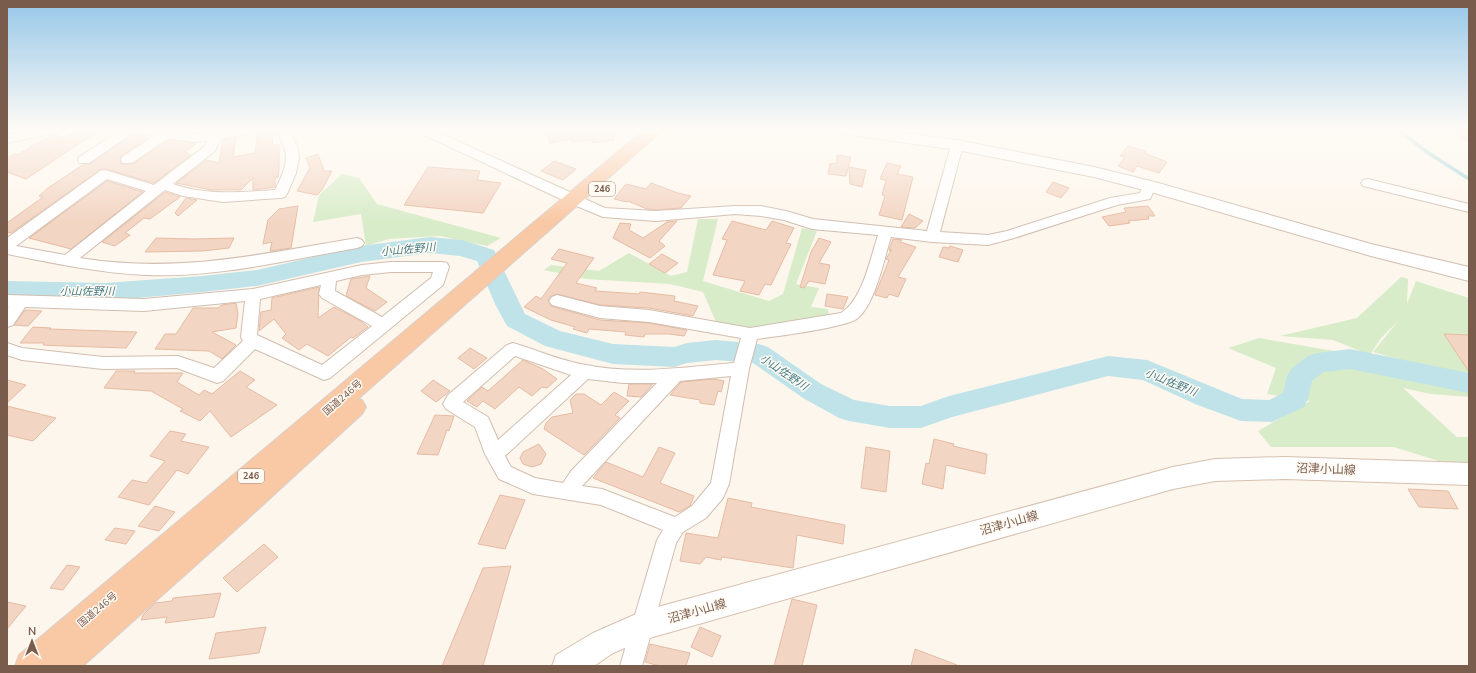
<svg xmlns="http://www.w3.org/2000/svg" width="1476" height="673" font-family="'Nunito Sans','Noto Sans JP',sans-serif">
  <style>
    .green { fill: #d8ecc9 }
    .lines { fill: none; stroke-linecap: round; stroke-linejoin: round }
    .stream { stroke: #a5d3da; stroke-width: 3.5 }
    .river { fill: #bfe3e8; fill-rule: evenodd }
    .building { fill: #f3d5c3; stroke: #e6bba3 }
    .minor-casing { stroke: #d1beb0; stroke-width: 2 }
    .tertiary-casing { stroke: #d1beb0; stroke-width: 2 }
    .secondary-casing { stroke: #d6c0b0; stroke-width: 2 }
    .trunk-casing { stroke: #dad1cd; stroke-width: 2 }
    .minor { fill: #fff; fill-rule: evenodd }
    .tertiary { fill: #fff; fill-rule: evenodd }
    .secondary { fill: #fff; fill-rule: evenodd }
    .trunk { fill: #f9c8a4; fill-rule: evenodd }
    .labels { text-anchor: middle; stroke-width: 3; stroke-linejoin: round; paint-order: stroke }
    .shield { fill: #fffaf3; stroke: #a28b7f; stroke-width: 1 }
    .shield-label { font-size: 9px; font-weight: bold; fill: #7a5c4d }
    .street-label { font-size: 10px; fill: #7a5c4d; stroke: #fffaf3 }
    .water-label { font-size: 11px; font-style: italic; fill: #437c86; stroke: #fffaf3 }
    .near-street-label { font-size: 12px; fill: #7a5c4d; stroke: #fffaf3 }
  </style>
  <rect width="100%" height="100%" fill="#fdf6ec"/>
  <path class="green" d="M1446,129H1469V143Z
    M342,174L359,178L377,204L501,238L487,246L440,236L389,239L366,246L361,214L313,222L319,195Z
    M698,219H718L703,281L769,301L783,294L802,228L817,231L796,284L819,288L811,307L828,309L829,315L750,329L716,322L703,292L670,284L586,279L544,270L551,265L599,271L629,253L671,276L687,272Z
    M1401,277L1408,279L1407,304L1416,281L1469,298V397L1431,394L1403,388L1457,437H1469V462H1442L1394,447H1271L1258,431L1310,401L1267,394L1276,368L1228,348L1259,338L1427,367L1373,352L1398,321L1381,338L1370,355L1333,340L1280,336L1357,318Z"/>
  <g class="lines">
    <path class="stream" d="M1397,129L1427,152L1469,179"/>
    <path class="river" d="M430,237L462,240L494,250L525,314L560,331L613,344L674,347L687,343L716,340L759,344L768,347L821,384L854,400L890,406H921L949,396L1108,356L1147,360L1242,399L1269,400L1283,393L1287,376L1291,369L1308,356L1317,353L1350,349L1469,373V393L1350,369L1323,372L1312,381L1308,399L1304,407L1272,422L1241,421L1195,404L1143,380L1108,376L952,417L921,428H890L849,421L839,418L803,398L753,363L716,360L687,363L674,367L613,364L545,346L507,326L495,304L477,261L460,256L430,253L361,262L257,286L202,292L105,301L7,297V281L105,283L202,276L257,270L361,246Z"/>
  </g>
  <path class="building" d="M78,129H101L26,179L7,172V158L14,154L18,155L34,145L53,135L65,137Z
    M274,129L272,146L279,144V167L278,177L275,178V187L253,190V178L241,190H211L176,183L207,160L219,163L223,140L236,137L233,157L255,153L258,131Z
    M545,129H611L614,140L593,143L592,140L572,142V139L550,143Z
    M133,134L148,138L121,156L120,160L121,164H133L168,140L197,143L185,152L191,155L154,183L105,169L100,170L11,233L7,232V223L43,197L39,196L48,188L84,164H90Z
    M1128,146L1146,151L1145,153L1167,162L1159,173L1137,166L1133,172L1118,166L1125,157L1120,156Z
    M318,154L324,171H332L322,190L317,195L297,191L310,168L306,158Z
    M837,155L851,157L846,176L828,174L830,164L837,163Z
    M554,161L576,169L563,180L541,171Z
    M887,163L901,166L897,174L913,177L902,220L879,215L885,196L882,195L886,180L880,179Z
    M428,167L480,171L477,180L501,183L483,213L404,205Z
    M849,167L866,170L862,187L850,184Z
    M107,181L143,192L71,249L29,238Z
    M1053,182L1069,188L1061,198L1046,192Z
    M651,183L678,193L691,196L681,208L656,210L647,209L628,201L627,202L614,199L626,184L646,189Z
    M165,192L180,197L150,219L144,218L125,233L130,235L115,246L102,242Z
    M186,198L197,200L178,216L175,213Z
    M298,206L291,248L270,251L272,242L263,244L268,220L279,209Z
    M1148,206L1155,216H1148L1149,219L1128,221L1130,223L1109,226L1102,217L1126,212L1124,208Z
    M909,214L923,221L915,228L901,227Z
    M677,221L659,241L665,246L650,258L613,238L620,223L631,224L629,230L643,238L667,222Z
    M732,221L766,230L772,221L794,228L786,243L791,244L771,285L765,284L759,295L740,291L745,281L713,275L727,240L722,239Z
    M156,238L193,239L234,238L229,248L202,251L145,252Z
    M819,238L831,242L819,263L830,265L825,284L809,281L804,288L800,287L811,252Z
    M893,239L902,240L900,242L916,247L898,277L906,279L898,297L889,294L887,298L875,295L889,260L886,259L892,249L890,251L889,250Z
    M950,246L963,250L958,262L939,257L943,247L949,248Z
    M559,249L594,258L576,283L597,288L595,291L639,294L640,292L675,296L674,301L698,306L693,316L649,308L600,305L557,294L551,296L548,300L551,306L600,320L649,323L687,330L684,336L669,334H645L644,337L625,335L626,332L589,329L587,333L573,329L575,327L551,320L524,307L536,296L541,299L567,263L551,259Z
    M662,254L678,263L665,273L649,264Z
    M370,276L366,288L387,302L375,311L346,296L351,279Z
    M319,287L318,318L334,307L361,321L368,327L353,338L351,337L328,356L307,344L299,350L282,338L286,334L274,319L259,331L261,312L271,310L272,298Z
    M827,294L848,297L843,309L825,306Z
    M236,303L238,314L236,328L212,332L236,345L222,359L209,351L155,349L165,334H176L193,308H218L222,305Z
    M25,310L42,311L28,326L14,325Z
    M33,327L51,328L49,329L137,332L126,348L65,346L43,345L44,343H20Z
    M1444,334L1469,335V372Z
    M470,348L487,358L474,369L458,358Z
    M523,360L543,369L557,379L547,388L542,387L532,396L519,387L495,409L483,401L477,407L467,401L482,387L488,391Z
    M116,371H135L134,373H183L177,382L199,395L204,390L212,394L240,371L255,380L246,387L277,405L231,437L210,411L200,421L180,411L183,409L151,391L104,388Z
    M714,379L724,381L721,392L718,391L714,405L700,403V400L670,395L681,382Z
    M7,380L26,385L7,403Z
    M433,380L450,391L436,402L421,391Z
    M629,384H653L641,397L627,396Z
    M614,392L629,401L615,415L620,418L584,455L544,429L546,423L552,417L573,413L570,400L576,394H584L601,405Z
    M7,406L56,418L33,441L7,435Z
    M435,415L454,416L449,431L447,430L438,455L417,454Z
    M170,431L186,434L181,441L209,447L188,474L177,470L149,505L118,497L132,480L146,483L165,461L150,456Z
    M934,439L954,444L953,446L987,454L985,474L946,465L943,489L922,484L926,463L929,464Z
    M539,444L546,454L541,464L532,467L523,464L520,458L523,452Z
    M659,447L675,453L660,483L694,496L690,506L679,512L593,478L606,462L643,477Z
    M866,447L890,451L886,492L861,488Z
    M1408,489L1448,491L1458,509L1419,507Z
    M500,495L525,500L505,549L478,544Z
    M728,498L752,503L751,507L845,525L843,544L797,535L793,568L722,557L721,560L706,557L700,564L680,561L686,533L718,538Z
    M155,506L175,512L159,531L138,526Z
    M115,528L135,531L126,544L105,540Z
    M264,544L278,557L237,592L223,578Z
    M67,565L80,567L63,590L50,588Z
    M511,566L483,666H442L483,568Z
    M221,593L214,617L165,623L167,617L141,620L143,615L155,603L172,601L173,598Z
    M792,599L817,605L802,666H774Z
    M7,602L26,606L7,629Z
    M266,627L259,653L209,659L216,633Z
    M700,627L721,636L712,657L691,647Z
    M650,644L690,653L686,666H660L645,662Z
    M915,649L957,665V666H911Z"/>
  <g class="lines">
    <g class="minor-casing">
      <path id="minor" d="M40,129H62L60,132L7,143V135Z
        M123,129H157L193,134L216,132L234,129H255L253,132L221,139L215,151L173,184C207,196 240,192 275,190C281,177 290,162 284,147C282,140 278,135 277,129H289L297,146L299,157L296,173L287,194L285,197L280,198L223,202L183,196L165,190L80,258C177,274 263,254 357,238L362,240L364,243L362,246L357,248C288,260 216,278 146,275C99,273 53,263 7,254V238L100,171L105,170L154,185L205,146L207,141L193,142L168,138L132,163H122L121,160L122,157L154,136L134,132L89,163H79L78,160L79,157ZM107,179L146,191L65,255L16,246Z
        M416,129H431L605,208L656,211L735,206H761L786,211L813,219L927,231L951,145L953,142H961L963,145L940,232L988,235L1007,231L1110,198L1140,193L1144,183L1149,182L1154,183L1156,186L1150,199L1117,205L1014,238L988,245L932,242L891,237C884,259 876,302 858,318C846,328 776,336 757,339L749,369L729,484L723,498L706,518L683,532L676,543L642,666H620L657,540L663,530L601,505L533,494L499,479L485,454L475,427L446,409L443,404L448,395L507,345L513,343C537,350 561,361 586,365C635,375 685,367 734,363L741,338L649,322L600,318L552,305L549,301L552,297L557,295L600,306L649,310L750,328L841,313C863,299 870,259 878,235L812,229L784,220L761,216L735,214L656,221L603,217L567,202L418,132ZM515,356L571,375L498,440L488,417L463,402ZM731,376L711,483L692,506L675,517L602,489L582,486L680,381ZM588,379L623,383H657L571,471L563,483L535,478L511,467L505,456Z
        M1368,179L1469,204V212L1363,186L1361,183L1363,180Z
        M391,262H442L447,263L449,267L443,285L330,378L324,380L255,349L223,381L217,383L177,368L103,369L22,360L7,355V343L22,348L103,357L178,356L214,368L243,341L241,337L245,301L144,311L25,307L13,325L7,327V309L9,307H7V295L144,299L253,289L362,265ZM391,272H433L431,278L382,317L335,291L336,281L362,275ZM321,285L319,294L322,298L372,326L322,365L257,335L260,299Z"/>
    </g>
    <g class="tertiary-casing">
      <path id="tertiary" d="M837,129H874L957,140L1094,167L1155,182L1371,244L1469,267V281L1371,256L1144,190L1094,177L957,150L844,134L839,132Z"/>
    </g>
    <g class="secondary-casing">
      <path id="secondary" d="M1285,457L1469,463V485L1285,479L1215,481L1173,489L646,639L613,653L594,666H552L556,655L593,633L643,611L1173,467L1215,459Z"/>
    </g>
    <g class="trunk-casing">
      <path id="trunk" d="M645,129H664L358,399L362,400L366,407L362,414L243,523L83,666H15L19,655Z"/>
    </g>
    <use href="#minor" class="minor"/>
    <use href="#tertiary" class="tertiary"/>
    <use href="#secondary" class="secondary"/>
    <use href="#trunk" class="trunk"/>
  </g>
  <linearGradient id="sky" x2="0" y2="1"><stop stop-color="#97c7e8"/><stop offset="0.58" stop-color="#fefbf6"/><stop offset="1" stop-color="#fefbf6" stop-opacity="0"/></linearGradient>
  <rect width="1476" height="223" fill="url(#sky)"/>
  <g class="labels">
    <g class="shield">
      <rect x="589" y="182" width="26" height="14" rx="3"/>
      <rect x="238" y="469" width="26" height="14" rx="3"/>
    </g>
    <g class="shield-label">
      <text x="602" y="192">246</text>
      <text x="251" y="479">246</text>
    </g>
    <g class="street-label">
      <text transform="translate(342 397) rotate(-41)" y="4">国道246号</text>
      <text transform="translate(97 609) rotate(-40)" y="4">国道246号</text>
    </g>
    <g class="water-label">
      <text transform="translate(408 249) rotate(-5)" y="4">小山佐野川</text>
      <text x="87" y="295">小山佐野川</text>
      <text transform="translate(784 372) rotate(34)" y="4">小山佐野川</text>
      <text transform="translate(1171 382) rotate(22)" y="4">小山佐野川</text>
    </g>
    <g class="near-street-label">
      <text transform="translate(1326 469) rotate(2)" y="4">沼津小山線</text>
      <text transform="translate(1009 523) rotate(-16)" y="4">沼津小山線</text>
      <text transform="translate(697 611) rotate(-16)" y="4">沼津小山線</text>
    </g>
  </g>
  <rect width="1476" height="673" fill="none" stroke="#7a5c4d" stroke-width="16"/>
  <g transform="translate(32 641)" stroke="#fffaf3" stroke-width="3" paint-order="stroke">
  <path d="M0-3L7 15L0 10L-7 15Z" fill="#7a5c4d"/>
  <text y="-6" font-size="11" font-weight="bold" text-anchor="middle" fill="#7a5c4d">N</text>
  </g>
</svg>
